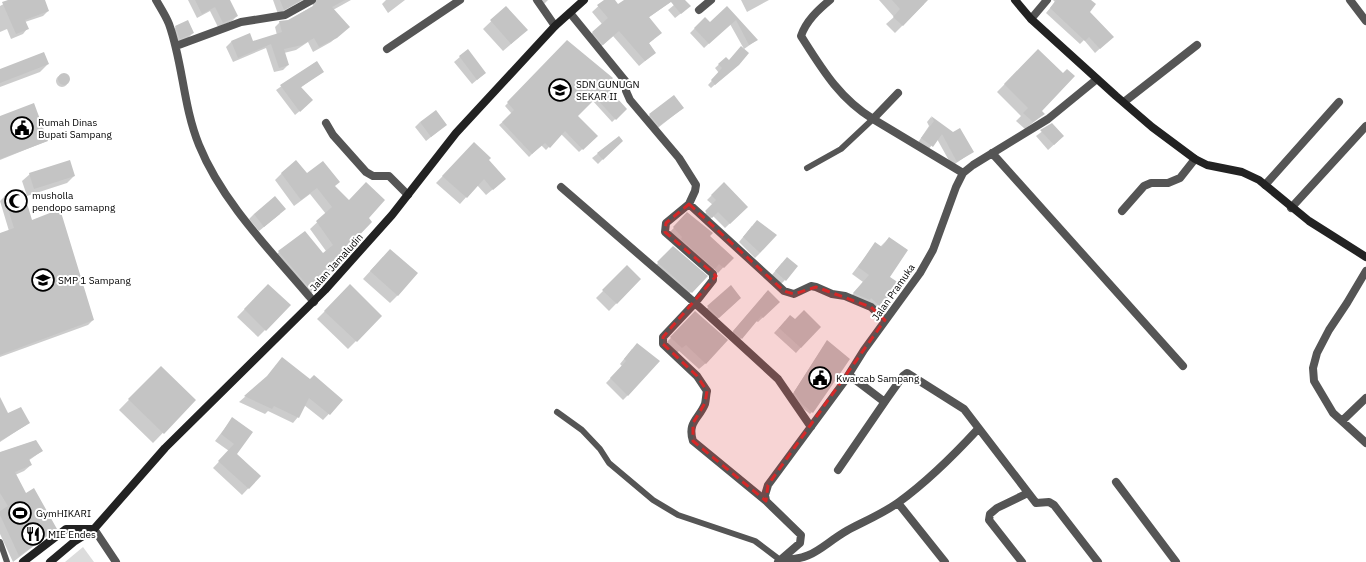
<svg xmlns="http://www.w3.org/2000/svg" width="1366" height="562" font-family="'IBM Plex Sans',sans-serif">
  <style>
    .green { fill: #dcdcdc }
    .shadow { fill: #0003 }
    .building { fill: #c4c4c4 }
    .lines { fill: none; stroke-linecap: round; stroke-linejoin: round }
    .lane { stroke: #555; stroke-width: 6 }
    .street { stroke: #555; stroke-width: 8 }
    .secondary { stroke: #222; stroke-width: 8 }
    .marked { fill: #d62828; fill-opacity: 0.2; stroke: #d62828; stroke-width: 3; stroke-dasharray: 8 5; stroke-linejoin: round }
    .labels { text-anchor: middle; stroke-width: 4; stroke-linejoin: round; paint-order: stroke }
    .poi-label { font-size: 10px; fill: #000; stroke: #fff; text-anchor: start }
    .street-label { font-size: 10px; fill: #000; stroke: #fff }
  </style>
  <rect width="100%" height="100%" fill="#fff"/>
  <path class="green" d="M83,547L94,562H65Z"/>
  <path class="shadow" d="M11,0H44L48,11L43,16L25,22L27,29L23,34L11,39L7,29L0,32V6Z
    M188,0H229L237,16L232,21L218,27L210,11L197,18Z
    M273,0H303L278,14Z
    M306,0H351L333,10L344,31L331,42L313,52L308,42L296,50L284,53L288,65L283,70L274,72L266,48L233,62L226,47L231,42H253L277,35L275,27L280,22L288,21L313,6L312,2Z
    M386,0H405L388,13L382,4Z
    M532,0H548L544,4Z
    M605,0H614L618,5L626,0H673L648,18L654,39L648,44L655,53L639,66L613,36L597,50L587,38L602,24L592,12Z
    M680,0H684V11L675,18L668,10Z
    M741,0H769L747,12Z
    M879,0H920L924,4L895,33L886,24L894,17Z
    M1053,0H1089V12L1108,41L1095,53L1084,40L1080,44L1046,13L1055,2Z
    M506,7L519,37L503,51L483,29Z
    M727,7L757,40L744,49L730,24L704,48L690,33L705,18L710,23Z
    M176,27L193,33L188,38L175,43L171,32Z
    M567,41L626,109L612,122L592,100L577,116L597,136L579,152L561,134L546,150L541,145L529,157L499,125L512,114L505,106Z
    M468,50L485,73L472,84L454,62Z
    M1038,50L1041,111L1044,114L1025,129L1016,121L1021,116L997,92Z
    M726,58L734,68L711,88L708,85L719,73L715,68Z
    M316,62L322,72L300,88L308,104L295,115L276,90Z
    M48,64L40,72L0,87V70Z
    M56 81a6 6 0 1 1 12 0a6 6 0 1 1-12 0Z
    M683,108L654,131L645,119L650,115Z
    M0,117L47,141L0,160Z
    M931,117L953,133L972,152L952,166L937,139L927,151L917,144L929,126L927,122Z
    M420,122L441,129L426,141L415,127Z
    M1052,124L1058,141L1048,150L1036,136Z
    M619,137L622,140L598,164L592,158Z
    M468,150L488,160L498,185L486,195L477,185L460,204L436,183Z
    M282,173L307,175L334,187L367,218L324,277L319,286L306,299L272,259L279,252L323,254L326,251L310,229L326,214L310,194L294,206L275,180Z
    M30,174L74,176L67,183L27,196L22,181Z
    M724,183L747,207L725,228L713,216L707,222L702,217L713,205L707,200Z
    M22,192L32,222L93,320L88,325L0,357V234L9,231L0,201L4,197Z
    M254,214H280L259,231L249,219Z
    M687,214L732,258L718,273L714,269L710,273L669,233Z
    M752,226L760,253L755,258L739,242Z
    M889,238L886,300L884,309L877,316L864,305L847,301L863,282L852,274L875,244L880,247Z
    M673,248L706,277L686,297L653,268Z
    M383,257L398,295L390,303L363,279Z
    M782,263L785,280L780,285L771,276Z
    M627,267L640,279L609,311L596,298Z
    M268,285L289,306L258,337L237,317Z
    M350,286L381,316L348,349L317,319Z
    M730,287L735,303L714,322L703,312Z
    M763,297L779,302L758,322L756,321L737,343L729,336Z
    M689,319L706,363L699,369L679,351L675,354L665,344Z
    M785,321L819,327L796,353L774,333Z
    M827,341L812,412L810,414L800,406L792,395Z
    M632,349L628,395L623,400L606,383L622,366L620,364Z
    M161,367L195,400L153,443L119,410Z
    M310,380L342,400L323,420L304,405L298,417L293,423L268,411L265,414L239,402L263,381Z
    M0,400L7,415L29,423L0,442Z
    M232,419L236,454L260,476L242,495L213,468L229,451L215,441Z
    M42,451L28,461L31,465L24,471L15,475L25,495L56,529L13,562L0,534V453Z"/>
  <path class="building" d="M8,0H45L49,11L25,20L29,29L16,34L2,2Z
    M195,0H230L238,16L223,23L215,7L202,14Z
    M280,0H301L284,10Z
    M317,0H345L332,7L350,27L337,38L319,47L314,38L302,45L284,49L289,65L279,68L271,44L238,58L231,41L250,33L253,41L282,32L279,21L288,20L315,5Z
    M604,0H615L618,4L624,0H685L691,6L681,14L671,2L649,17L662,33L649,43L656,53L645,61L619,31L603,45L592,32L608,18L597,5Z
    M892,0H928L903,26L893,17L900,9Z
    M1056,0H1091L1096,4L1090,12L1114,37L1100,49L1089,37L1085,41L1050,8Z
    M506,6L528,30L511,44L490,20Z
    M727,6L738,18L758,40L749,45L736,20L709,44L694,28L705,17L710,22Z
    M188,20L194,33L180,39L175,26Z
    M567,40L613,78L606,86L627,109L616,120L596,98L578,116L598,136L583,150L565,131L550,148L545,143L532,154L502,122L514,110L507,102Z
    M741,46L749,53L739,65L715,85L711,80L722,68L718,64L726,57L729,60Z
    M468,49L486,73L477,80L459,56Z
    M1038,49L1063,73L1067,69L1075,76L1042,111L1045,114L1033,122L1023,113L1028,108L1004,84Z
    M44,52L49,64L0,83V69Z
    M317,61L324,72L301,87L313,100L300,112L280,85Z
    M58 79a6 6 0 1 1 12 0a6 6 0 1 1-12 0Z
    M674,95L684,108L659,126L649,114Z
    M34,103L48,141L0,159V116Z
    M436,110L447,125L431,137L420,122Z
    M931,116L953,132L960,128L974,152L957,162L942,134L933,147L921,138L934,121Z
    M1052,123L1064,136L1054,145L1040,130Z
    M619,136L623,141L603,160L597,153Z
    M474,142L491,158L489,160L506,179L493,190L484,179L467,198L442,176Z
    M70,160L75,176L34,189L29,173Z
    M296,160L307,173L323,161L340,182L335,186L349,200L366,182L385,200L369,218L372,222L348,247L352,252L325,276L327,280L313,292L278,251L305,231L323,253L333,245L316,221L332,207L317,188L301,200L281,173Z
    M724,182L748,207L730,224L718,212L712,218L705,211L716,200L711,195Z
    M23,190L32,220L60,209L94,320L0,355V233L14,228L4,196Z
    M275,196L286,209L264,227L254,214Z
    M687,212L713,233L710,236L734,258L724,268L719,264L715,269L681,239L682,237L673,227Z
    M757,220L777,235L760,253L743,237Z
    M889,237L908,250L890,277L899,283L887,300L891,303L884,310L871,298L870,300L853,293L869,275L858,267L875,242L882,247Z
    M673,246L708,276L692,293L657,262Z
    M390,249L418,273L398,296L370,271Z
    M787,257L798,266L786,281L775,271Z
    M627,265L641,279L617,304L602,290Z
    M268,284L291,305L266,331L244,309Z
    M350,284L382,316L357,342L324,311Z
    M731,285L741,298L719,318L707,306Z
    M768,290L780,302L763,318L761,316L742,339L733,331Z
    M804,310L821,327L801,348L779,328L790,315L795,319Z
    M695,311L728,340L706,364L686,345L682,348L670,337Z
    M827,340L850,359L813,413L802,404L794,392Z
    M637,343L660,361L628,396L610,378L626,361L624,359Z
    M282,357L310,379L314,375L343,400L330,415L309,398L299,418L274,406L272,409L244,396L267,376Z
    M161,366L196,400L164,434L128,399Z
    M0,397L8,413L21,407L30,423L0,441Z
    M232,417L253,432L237,454L261,476L249,489L218,461L234,444L221,434Z
    M36,440L43,451L29,459L32,465L15,472L26,493L34,488L57,529L19,556L0,515V511L8,506L0,493V452Z"/>
  <g class="lines">
    <path class="lane" d="M807,168L841,149L873,119
      M557,412L582,430L600,449L609,463L653,500L678,515L755,541L780,560
      M0,542L7,562"/>
    <path class="street" d="M156,0C160,7 166,16 169,24C183,63 183,106 199,145C223,204 273,253 314,302
      M537,0L555,26
      M830,0C818,10 806,21 801,36C822,69 839,98 873,119
      M1350,0L1366,21
      M699,10L711,0
      M570,13L627,83L626,91L630,100L679,158L696,185L695,191L689,204L666,223L665,232L713,274V280L695,303L778,379L811,427
      M1031,19L1047,0
      M176,46L241,22L285,15L312,0
      M387,49L460,0
      M898,93L873,119L963,173
      M1124,102L1197,45
      M326,123L333,135L366,172L373,176H389L408,195
      M992,153L1183,366
      M1265,185L1339,102
      M561,187L695,303L663,337V344L697,376L707,391C706,395 706,400 705,404C699,419 687,422 693,441L766,501
      M689,204L784,291L794,294L811,286L816,287L832,294L845,296L871,307L885,320
      M1291,208L1366,126
      M1122,211L1144,186L1151,183H1168L1180,178L1195,159
      M1366,271L1347,303L1329,330L1317,353L1313,368L1314,381L1333,413L1366,443
      M849,375L882,400H886L903,376L907,373L964,409L1036,503L1049,502L1054,505L1098,562
      M1342,421L1366,398
      M838,470L886,400
      M1116,482L1176,562
      M898,503L945,562
      M94,529L116,562
      M780,560C815,560 820,546 848,530C865,521 884,513 899,502C928,481 954,455 978,429
      M778,562L800,543L801,535L766,501L765,495L768,485L844,382L864,350L920,273L933,250L956,187L963,173L973,165L1048,119L1097,79
      M1022,562L989,520L990,514L997,508L1028,493"/>
    <path class="secondary" d="M1015,0L1031,19L1116,96L1152,127L1195,159L1207,165L1242,172L1259,180L1309,221L1366,257
      M23,562L66,529H93
      M50,562L75,541L94,529L165,448L325,290L392,215L456,133L555,26L584,0"/>
  </g>
  <path class="marked" d="M689,204L784,291L794,294L816,287L871,307L885,320L768,485L766,501L693,441V423L705,403L707,391L697,376L663,344V337L716,276L665,232L666,223Z"/>
  <defs>
    <g id="school-ring" transform="scale(1.15)"><circle r="9.5" fill="#fff" stroke="#000" stroke-width="1.5"/><path d="M0-5L7-2L0 1L-7-2ZM-4 1L0 2.5L4 1V4Q0 6-4 4Z" fill="#000"/></g>
    <g id="civic-ring" transform="scale(1.15)"><circle r="9.5" fill="#fff" stroke="#000" stroke-width="1.5"/><path d="M-.6-6.5H3V-4.5H.6V-3L4-1V1h2V6H-6V1h2V-1L-.6-3ZM-1.2 2.5V6h2.4V2.5Z" fill="#000"/></g>
    <g id="mosque-ring" transform="scale(1.15)"><circle r="9.5" fill="#fff" stroke="#000" stroke-width="1.5"/><path d="M3.5-4.9A6 6 0 1 0 3.5 4.9A5 5 0 1 1 3.5-4.9Z" fill="#000"/></g>
    <g id="stadium-ring" transform="scale(1.15)"><circle r="9.5" fill="#fff" stroke="#000" stroke-width="1.5"/><path d="M0-5a6.5 5 0 1 0 0 10a6.5 5 0 1 0 0-10ZM-3.5-1.8h7v3.6h-7Z" fill="#000"/></g>
    <g id="restaurant-ring" transform="scale(1.15)"><circle r="9.5" fill="#fff" stroke="#000" stroke-width="1.5"/><path d="M-5-6h1v4h1v-4h1v4h1v-4h1v5L-1.5 .5V6h-2V.5L-5-1ZM5-6V6H3V1.5H1.5Q1.5-4 5-6Z" fill="#000"/></g>
  </defs>
  <g fill-rule="evenodd">
    <use href="#school-ring" x="560" y="90"/>
    <use href="#civic-ring" x="22" y="128"/>
    <use href="#mosque-ring" x="16" y="201"/>
    <use href="#school-ring" x="43" y="280"/>
    <use href="#civic-ring" x="820" y="378"/>
    <use href="#stadium-ring" x="20" y="513"/>
    <use href="#restaurant-ring" x="33" y="534"/>
  </g>
  <g class="labels">
    <g class="poi-label">
      <text x="576" y="88">SDN GUNUGN<tspan x="576" dy="12">SEKAR II</tspan></text>
      <text x="38" y="126">Rumah Dinas<tspan x="38" dy="12">Bupati Sampang</tspan></text>
      <text x="32" y="199">musholla<tspan x="32" dy="12">pendopo samapng</tspan></text>
      <text x="58" y="284">SMP 1 Sampang</text>
      <text x="836" y="382">Kwarcab Sampang</text>
      <text x="36" y="517">GymHIKARI</text>
      <text x="48" y="538">MIE Endes</text>
    </g>
    <g class="street-label">
      <text transform="translate(336 262) rotate(-48)" y="4">Jalan Jamaludin</text>
      <text transform="translate(893 292) rotate(-55)" y="4">Jalan Pramuka</text>
    </g>
  </g>
</svg>
